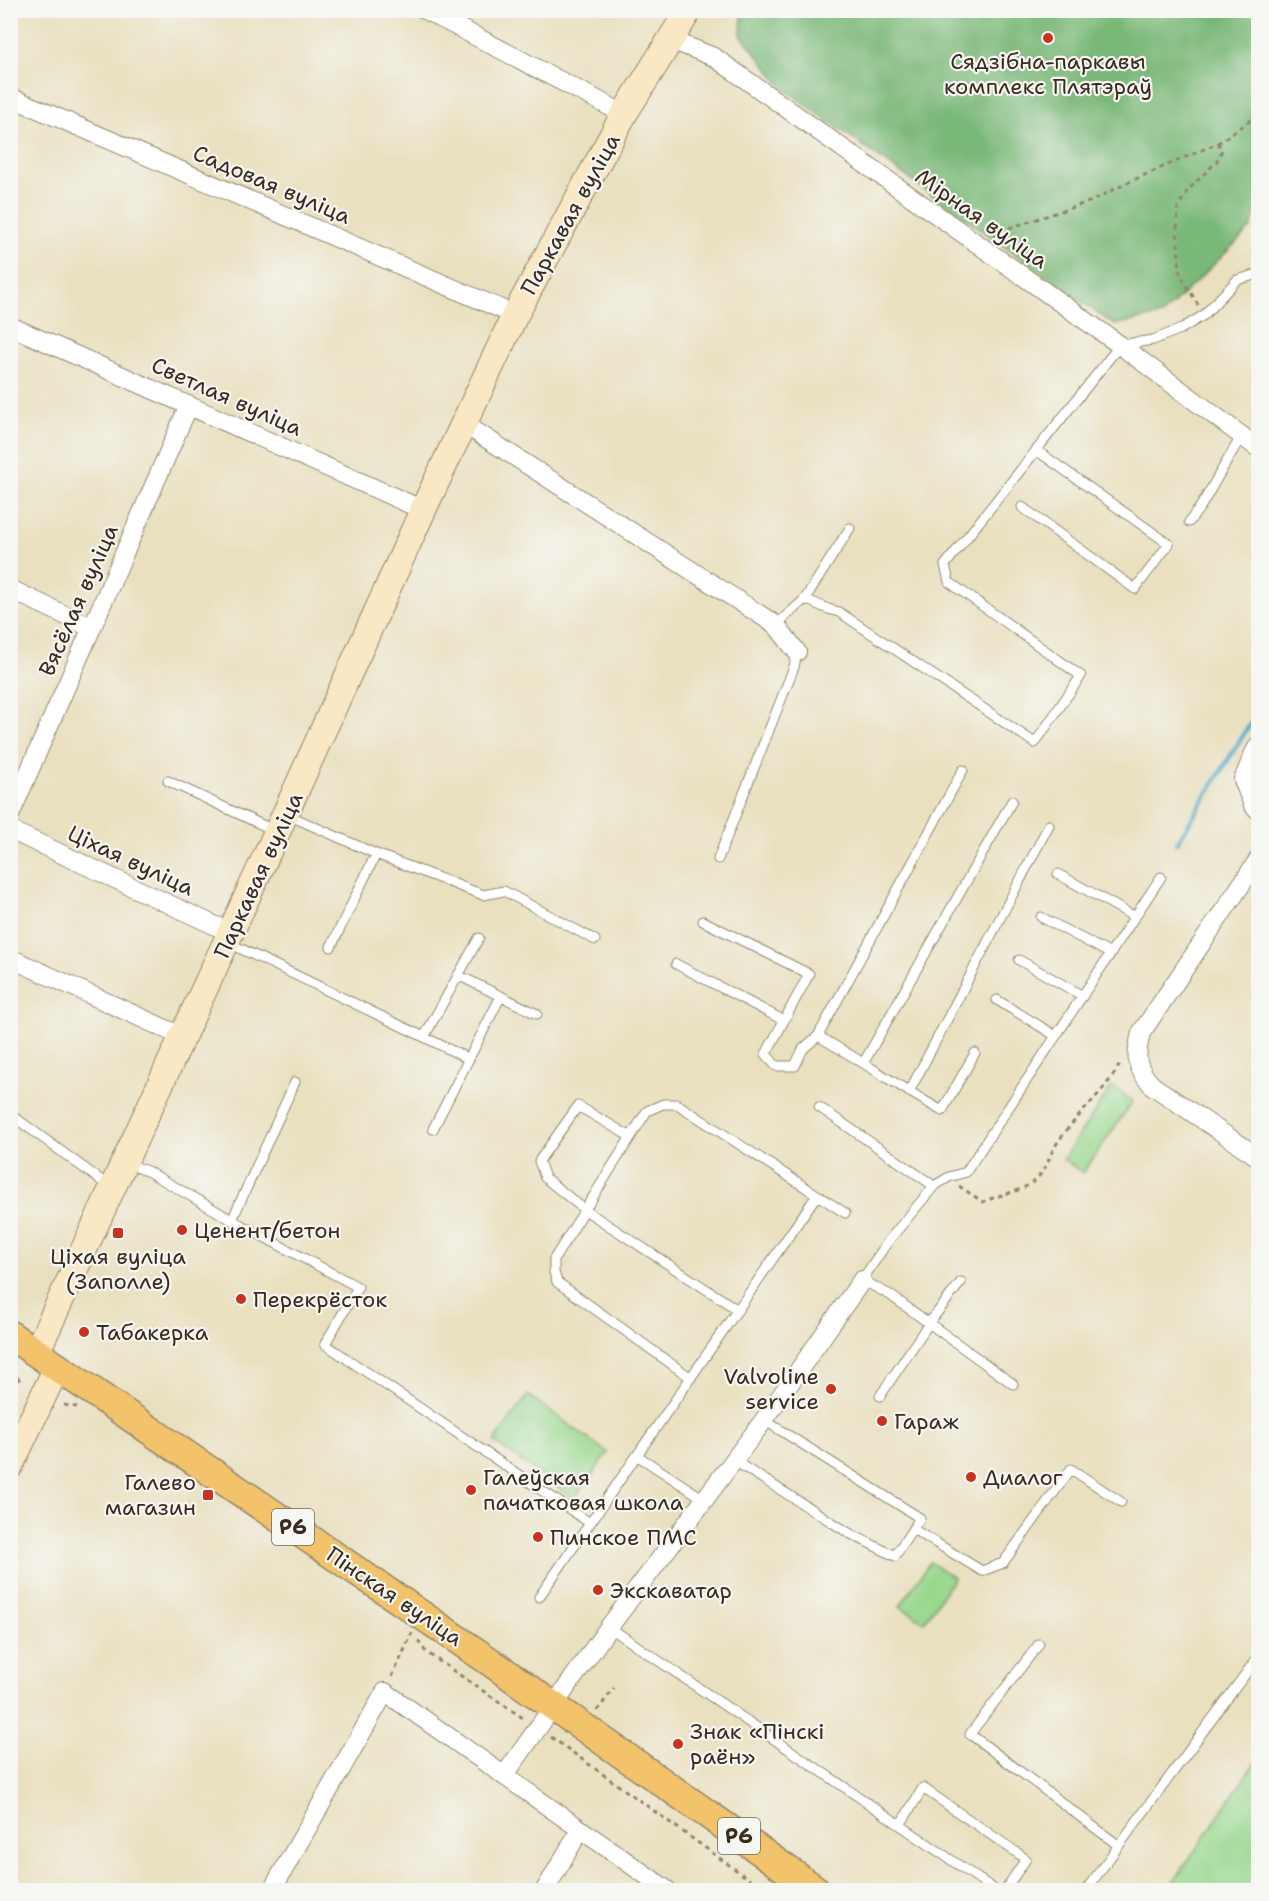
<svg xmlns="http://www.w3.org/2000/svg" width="1269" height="1901" font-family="'Shantell Sans',sans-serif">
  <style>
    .green { fill: #98d78d; stroke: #6a8056; stroke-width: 1.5 }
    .forest { fill: #7ab878; stroke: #5a714b; stroke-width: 1.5 }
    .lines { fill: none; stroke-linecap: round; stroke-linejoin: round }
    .stream { stroke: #4daacc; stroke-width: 4.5 }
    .lane-casing { stroke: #92856e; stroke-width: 11 }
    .street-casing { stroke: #92856e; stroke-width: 20 }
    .secondary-casing { stroke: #92856e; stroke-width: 28 }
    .primary-casing { stroke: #92856e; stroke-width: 31 }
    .path { stroke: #92856e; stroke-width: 3; stroke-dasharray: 4.5 4.5; stroke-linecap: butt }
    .lane { stroke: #fff; stroke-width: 9 }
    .street { stroke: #fff; stroke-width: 18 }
    .secondary { stroke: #fae7c3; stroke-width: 26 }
    .primary { stroke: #f2c36a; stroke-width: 28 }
    .poi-dot { fill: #c8321e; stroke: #f6f6f2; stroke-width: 2 }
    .labels { text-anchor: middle; stroke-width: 4.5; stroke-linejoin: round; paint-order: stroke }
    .shield { fill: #f6f6f2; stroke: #73675e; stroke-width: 1.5 }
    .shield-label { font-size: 21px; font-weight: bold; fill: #3b2a1e }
    .poi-label { font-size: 22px; fill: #3b2a1e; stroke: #f6f6f2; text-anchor: start }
    .street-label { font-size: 22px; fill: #3b2a1e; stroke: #f6f6f2 }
  </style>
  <rect width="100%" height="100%" fill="#f6f6f2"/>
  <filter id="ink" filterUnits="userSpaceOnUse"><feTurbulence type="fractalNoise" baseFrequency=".0167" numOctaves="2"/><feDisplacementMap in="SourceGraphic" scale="12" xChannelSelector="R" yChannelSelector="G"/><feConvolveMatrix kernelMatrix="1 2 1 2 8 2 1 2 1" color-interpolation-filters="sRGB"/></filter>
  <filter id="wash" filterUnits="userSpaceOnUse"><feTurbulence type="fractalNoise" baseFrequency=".008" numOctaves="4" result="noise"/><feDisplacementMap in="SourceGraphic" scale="24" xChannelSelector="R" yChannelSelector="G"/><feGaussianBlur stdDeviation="1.35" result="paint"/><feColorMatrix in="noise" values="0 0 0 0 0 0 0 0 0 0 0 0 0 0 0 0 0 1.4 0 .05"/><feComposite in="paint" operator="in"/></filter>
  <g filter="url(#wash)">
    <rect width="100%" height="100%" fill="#e9e0bf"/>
    <path class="green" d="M1112,1086L1133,1101L1083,1173L1063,1159Z
      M528,1395L608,1453L574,1499L494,1442Z
      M930,1562L954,1578L924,1622L900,1606Z
      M1258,1758V1888L1257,1890H1168Z"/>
    <path class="forest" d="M742,11H1258V205L1251,228L1162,315L1114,325L785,90L741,35Z"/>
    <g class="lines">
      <path class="stream" d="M1177,843L1258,711"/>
    </g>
  </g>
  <g filter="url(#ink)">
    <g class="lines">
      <g class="lane-casing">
        <path id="lane" d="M1022,507L1135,589L1169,544L1036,450
          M1189,522L1201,506L1242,435
          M805,599L828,609L839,612L1035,743L1081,676L949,582L945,565L1120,345L1153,340L1181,329L1204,315L1237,280L1258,274
          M776,625L805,599L850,528
          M963,770L818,1036C860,1060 900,1087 942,1111L975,1053
          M168,781L275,831
          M288,815L376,854L483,895L504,891L595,940
          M718,859L794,667L797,652
          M1058,874L1135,917
          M1041,917L1111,954
          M703,921L809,974L766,1054L776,1066H795L803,1049L818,1036
          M229,943L424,1037L479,938
          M331,947L376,854
          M1019,960L1083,996
          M676,964L783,1020
          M458,975L537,1014
          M997,1000L1056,1036
          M424,1037L469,1059
          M864,1062L1012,801
          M909,1092L1049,825
          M819,1107L934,1186
          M10,1114L110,1187
          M433,1129L501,996
          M631,1137L578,1106L539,1161L545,1178L585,1210L738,1310
          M127,1163L149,1172L232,1220L358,1287L325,1344L590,1523
          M232,1220L295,1082
          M691,1378L557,1282L554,1272V1259L647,1111L663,1104H677L845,1213
          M1013,1384L890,1295L862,1280L889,1240L934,1186L949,1177L966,1172L1161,877
          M880,1396L929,1323L961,1282
          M638,1456L704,1499
          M733,1460L849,1533L895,1556L920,1518L764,1420
          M913,1529L982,1571L1003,1563L1071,1469L1121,1502
          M539,1597L817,1195
          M609,1627L900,1825L923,1788L1026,1859L1005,1890
          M1039,1644L970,1734L1118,1845
          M900,1825L995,1890
          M1086,1890L1258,1657"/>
      </g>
      <g class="street-casing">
        <path id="street" d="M425,10L624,114
          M671,40L714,57L1120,345L1258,448
          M10,97L515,315
          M10,326L423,510
          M464,424L776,625L797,652
          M10,589L92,628
          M1258,746L1254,753L1243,780L1253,805L1258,810
          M10,815L189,405
          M10,830L231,933
          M1258,860L1141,1033C1135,1057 1135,1068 1153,1086L1258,1157
          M10,958L183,1037
          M504,1776L609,1627L764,1420L862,1280
          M272,1890L385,1692L667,1890
          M545,1890L580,1830"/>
      </g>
      <g class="secondary-casing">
        <path id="secondary" d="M36,1353L277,832L423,510L515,315L624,114L689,10
          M10,1466L57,1367"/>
      </g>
      <g class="primary-casing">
        <path id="primary" d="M10,1335L492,1663L816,1890"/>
      </g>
      <path class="path" d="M994,237L1003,230L1089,202L1131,181L1218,143L1258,115
        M1198,305L1180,274L1177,229L1178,207L1188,190L1217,161L1222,150L1218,143
        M959,1186L983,1202C1000,1194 1020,1193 1034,1181C1044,1173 1048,1161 1053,1150C1072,1117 1104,1095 1121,1062
        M10,1371L21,1381
        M64,1405L77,1407
        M418,1641L426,1652L526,1720
        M392,1677L412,1633
        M597,1711L614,1688
        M551,1737L764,1890
        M913,1890L914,1883"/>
      <use href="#lane" class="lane"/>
      <use href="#street" class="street"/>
      <use href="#secondary" class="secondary"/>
      <use href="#primary" class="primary"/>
    </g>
  </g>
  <g class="poi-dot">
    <circle cx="1048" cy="38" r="6"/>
    <circle cx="182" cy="1230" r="6"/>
    <rect x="112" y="1227" width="12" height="12" rx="3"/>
    <circle cx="241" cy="1299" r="6"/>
    <circle cx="84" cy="1332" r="6"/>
    <circle cx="831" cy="1389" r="6"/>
    <circle cx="882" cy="1421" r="6"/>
    <circle cx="971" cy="1477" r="6"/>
    <circle cx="471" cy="1490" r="6"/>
    <rect x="202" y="1489" width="12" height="12" rx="3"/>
    <circle cx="538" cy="1537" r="6"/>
    <circle cx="598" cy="1590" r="6"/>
    <circle cx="678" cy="1744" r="6"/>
  </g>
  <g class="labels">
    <g class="shield">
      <rect x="272" y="1509" width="42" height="36" rx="4.5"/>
      <rect x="718" y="1818" width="42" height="36" rx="4.5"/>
    </g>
    <g class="shield-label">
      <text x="293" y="1534">Р6</text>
      <text x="739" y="1843">Р6</text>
    </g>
    <g class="poi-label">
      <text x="1048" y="69" text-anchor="middle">Сядзібна-паркавы<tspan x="1048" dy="25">комплекс Плятэраў</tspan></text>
      <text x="194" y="1238">Ценент/бетон</text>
      <text x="118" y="1264" text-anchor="middle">Ціхая вуліца<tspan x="118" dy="25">(Заполле)</tspan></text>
      <text x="253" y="1307">Перекрёсток</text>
      <text x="96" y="1340">Табакерка</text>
      <text x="819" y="1384" text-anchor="end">Valvoline<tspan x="819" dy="25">service</tspan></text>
      <text x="894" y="1429">Гараж</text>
      <text x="483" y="1485">Галеўская<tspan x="483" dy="25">пачатковая школа</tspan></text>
      <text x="983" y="1485">Диалог</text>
      <text x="196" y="1490" text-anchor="end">Галево<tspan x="196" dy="25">магазин</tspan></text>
      <text x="550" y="1545">Пинское ПМС</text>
      <text x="610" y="1598">Экскаватар</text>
      <text x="690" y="1739">Знак «Пінскі<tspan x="690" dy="25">раён»</tspan></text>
    </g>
    <g class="street-label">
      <text transform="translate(272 184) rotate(23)" y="8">Садовая вуліца</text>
      <text transform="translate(570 214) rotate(-61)" y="8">Паркавая вуліца</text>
      <text transform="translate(982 218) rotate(35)" y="8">Мірная вуліца</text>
      <text transform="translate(227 396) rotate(24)" y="8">Светлая вуліца</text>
      <text transform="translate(78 600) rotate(-66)" y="8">Вясёлая вуліца</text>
      <text transform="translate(131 860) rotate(25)" y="8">Ціхая вуліца</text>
      <text transform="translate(258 875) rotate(-65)" y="8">Паркавая вуліца</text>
      <text transform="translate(395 1596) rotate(34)" y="8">Пінская вуліца</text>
    </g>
  </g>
  <rect width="1269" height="1901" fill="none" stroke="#f6f6f2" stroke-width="36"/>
</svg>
